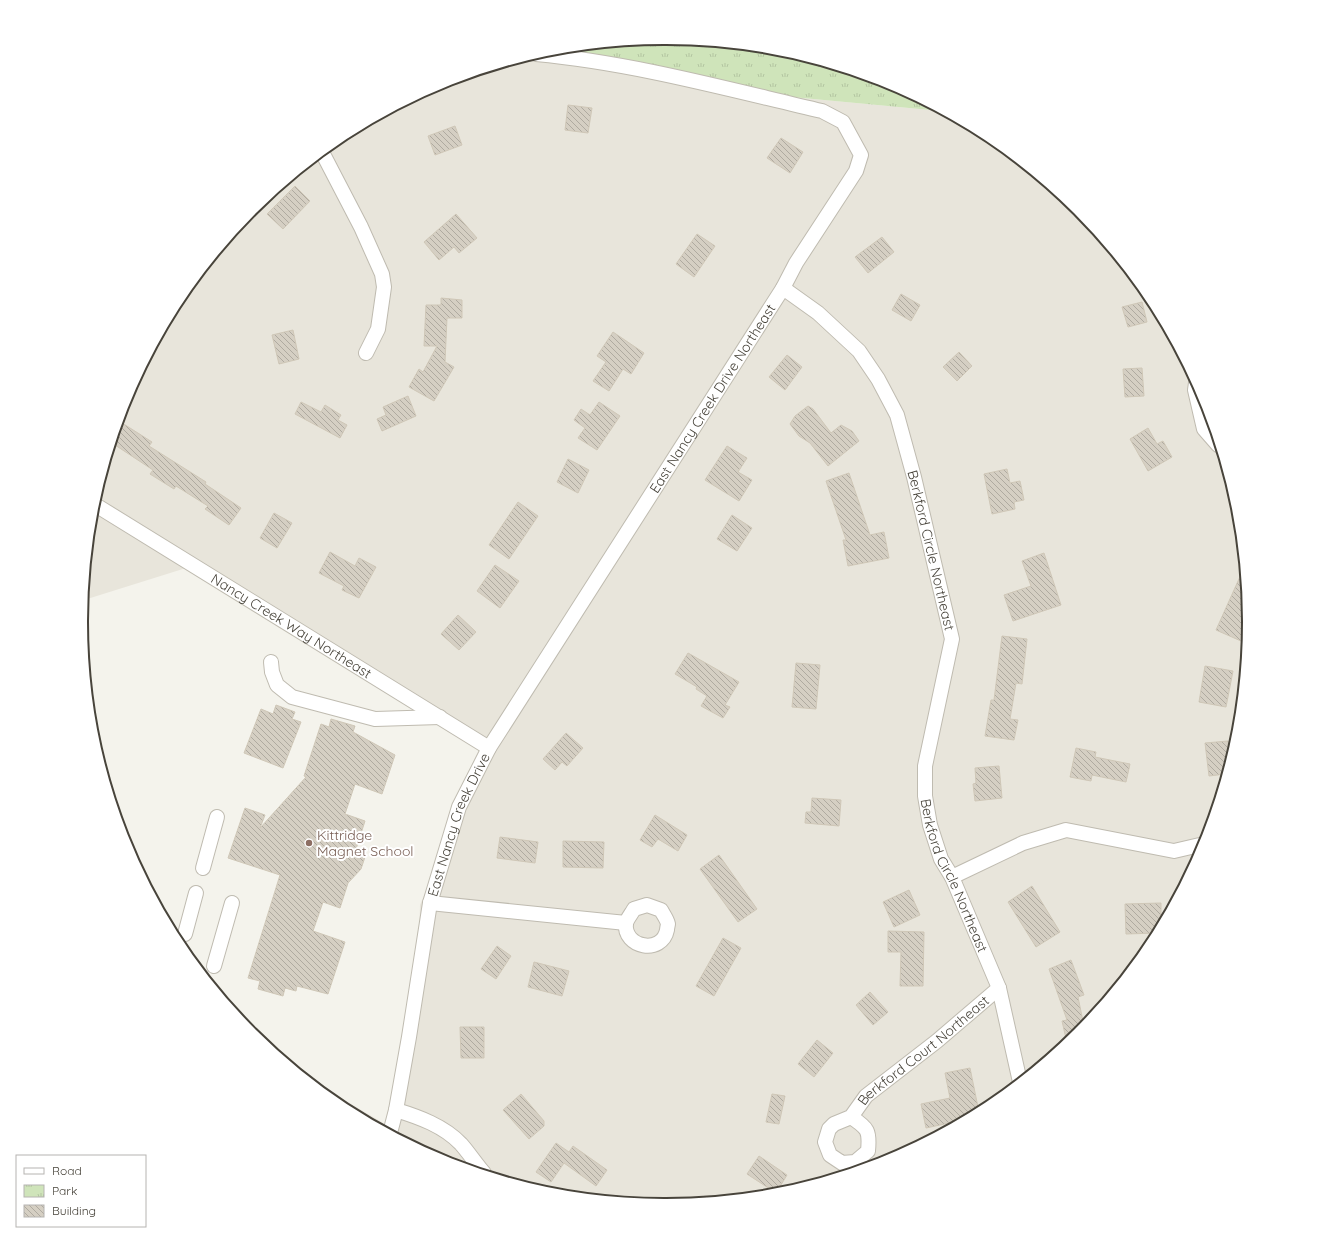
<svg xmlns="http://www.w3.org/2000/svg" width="1330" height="1243" font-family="Quicksand,sans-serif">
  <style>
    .residential { fill: #e8e5db }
    .park { fill: url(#park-tufts) }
    .building { fill: url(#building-back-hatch); stroke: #cfc7b7 }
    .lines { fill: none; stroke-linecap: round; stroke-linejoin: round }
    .minor-casing { stroke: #bfbbb0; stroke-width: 16 }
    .path { stroke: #bfb7a3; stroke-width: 2.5; stroke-dasharray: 2 2; stroke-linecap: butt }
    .minor { stroke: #fff; stroke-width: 14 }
    .education-dot { fill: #8d6e63; stroke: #fff; stroke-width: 1.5 }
    .labels { text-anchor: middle; stroke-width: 4; stroke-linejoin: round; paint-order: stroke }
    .street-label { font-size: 14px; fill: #48443b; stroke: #fff }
    .education-label { font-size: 14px; fill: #785e54; stroke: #fff; text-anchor: start }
    .rim { fill: none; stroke: #48443b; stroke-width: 2 }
  </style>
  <defs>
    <pattern id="park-tufts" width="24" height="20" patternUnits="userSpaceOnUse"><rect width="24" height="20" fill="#cfe4ba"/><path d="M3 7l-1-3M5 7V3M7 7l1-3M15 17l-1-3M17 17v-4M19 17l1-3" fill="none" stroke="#b3c5a1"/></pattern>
    <pattern id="building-back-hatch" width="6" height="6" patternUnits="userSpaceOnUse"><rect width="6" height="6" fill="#d5cfc3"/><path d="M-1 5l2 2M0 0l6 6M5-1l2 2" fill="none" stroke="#afaaa0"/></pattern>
  </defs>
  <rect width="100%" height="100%" fill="#f4f3ec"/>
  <path class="residential" d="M531,55L792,97L941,111L989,136L1078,209L1150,298L1204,398L1237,508L1248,622L1237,736L1204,845L1150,946L1077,1034L989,1107L888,1161L779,1194L665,1205L551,1194L441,1160L341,1107L302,1075L390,1127L417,1014L420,905L461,807L492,743L202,563L84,600L93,507L126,398L180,297L253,209L341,136L442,82Z"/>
  <path class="park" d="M665,38L779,49L889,83L941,111L792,97L551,49Z"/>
  <path class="building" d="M568,105L592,108L588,133L565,130Z
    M455,126L462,145L435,155L428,136Z
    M781,138L803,152L790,173L767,158Z
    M295,186L310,201L283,229L267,214Z
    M456,214L477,238L459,253L454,247L439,260L424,242Z
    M697,234L715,246L694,277L676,264Z
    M882,237L894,252L868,273L855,257Z
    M901,294L920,305L911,321L892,310Z
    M441,298L462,300V318H447L445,362L454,367L434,401L409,387L419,369L423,372L437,346H424L426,305H441Z
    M1142,302L1147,322L1128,327L1122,307Z
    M293,330L299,359L279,364L272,335Z
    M613,332L644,353L631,374L623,369L609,391L593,381L606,362L597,356Z
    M959,352L972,366L957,381L943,367Z
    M787,355L802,367L785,390L769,377Z
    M1142,368L1144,396L1125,397L1123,369Z
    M408,396L416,416L382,431L377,419L386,415L383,407Z
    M301,402L321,412L325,405L341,415L338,420L347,425L340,438L295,414Z
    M599,402L620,416L597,450L578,438L585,428L574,420L581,409L590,415Z
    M808,406L813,409L831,433L841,425L852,431L859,441L828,466L810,443L799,436L790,424L795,416Z
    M119,421L152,442L149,446L206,482L205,484L241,508L229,525L205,509L208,506L176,486L174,489L150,474L153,470L112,443Z
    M1148,428L1157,444L1163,441L1172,457L1148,471L1130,439Z
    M727,446L747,458L738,472L752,480L739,501L705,480Z
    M568,459L589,470L578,493L557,482Z
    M1007,469L1010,483L1020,481L1024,500L1014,502L1015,509L992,514L984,474Z
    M849,473L870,535L884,532L889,558L848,566L843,540H846L826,481Z
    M518,502L538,516L509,559L489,545Z
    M274,513L292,523L277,548L260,538Z
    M732,515L752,528L737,551L717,539Z
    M330,552L355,566L359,558L376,567L359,598L342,590L344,586L319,573Z
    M1044,553L1061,605L1013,621L1004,595L1031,586L1022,561Z
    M495,565L519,581L500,608L477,591Z
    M1243,570L1248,622V625L1241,641L1216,630Z
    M458,615L476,632L459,650L441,634Z
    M1002,636L1027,639L1022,684L1016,683L1010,719L1018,720L1014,740L985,736L991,700H994Z
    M688,653L739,682L725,705L730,707L723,718L701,706L707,696L696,689L697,687L675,674Z
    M796,663L820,665L816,709L792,707Z
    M1205,666L1233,671L1226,707L1199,702Z
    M276,705L295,712L292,719L301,722L283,768L244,753L261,709L273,714Z
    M331,719L355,726L353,732L395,755L382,794L355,784L345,814L365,821L356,849L365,857L361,869L348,883L340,908L323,902L313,931L345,942L328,994L297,986L296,991L285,988L283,996L258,989L260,981L248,978L280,875L228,858L245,808L265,815L260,828L306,777L304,776L321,724L329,727Z
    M566,733L583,748L567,766L562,762L555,770L543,759Z
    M1228,741L1230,758L1226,774L1209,776L1205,743Z
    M1076,748L1096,752L1095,757L1130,764L1126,782L1092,775L1091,781L1070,777Z
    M999,766L1002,798L975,801L973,784L976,783L975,768Z
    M812,798L841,800L839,826L805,823L806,812H811Z
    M655,815L687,835L678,851L658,839L652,847L640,840Z
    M500,837L538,842L535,863L497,858Z
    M563,841L604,842L603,868L563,867Z
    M719,855L757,909L738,922L700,869Z
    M1032,886L1060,932L1036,947L1008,902Z
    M909,890L920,915L894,927L883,902Z
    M1161,903V924L1157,933L1126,934L1125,904Z
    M888,931L924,932L923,986H900L901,952H888Z
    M723,938L741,948L714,996L696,986Z
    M497,946L511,956L496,979L481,969Z
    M1071,960L1084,995L1078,997L1084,1026L1077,1034L1067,1043L1062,1021L1067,1020L1049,969Z
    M534,962L569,971L562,996L528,987Z
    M870,992L888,1012L873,1025L856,1005Z
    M460,1027H484V1058H461Z
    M817,1040L833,1053L814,1077L798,1064Z
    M970,1068L979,1112L963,1120L926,1128L921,1104L950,1098L945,1073Z
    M521,1094L544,1121V1126L529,1139L503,1110Z
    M772,1094L785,1096L779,1124L766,1122Z
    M556,1143L569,1152L573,1146L607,1170L596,1186L564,1163L551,1182L536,1172Z
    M759,1156L787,1175L776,1193L747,1174Z"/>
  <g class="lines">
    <g class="minor-casing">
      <g id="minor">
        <path d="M322,152L361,227L382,274L384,287L378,329L366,353"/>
        <path id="s1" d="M783,288L818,313L859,351L878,379L897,415L914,477L952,639L925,766V796L930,825L941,859L952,877L999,988L1020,1082"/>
        <path d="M1196,383L1195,390L1204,429L1218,445"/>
        <path id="s2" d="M94,504L489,748"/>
        <path d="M271,662L272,672L277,685L292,697L375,719L440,717"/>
        <path d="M203,868L217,817"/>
        <path d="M952,877L1023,843L1066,830L1174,851L1204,844"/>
        <path d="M430,903L626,923"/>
        <path d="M647,905L661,910C663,914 667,919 668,924C668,924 667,929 667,930C662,955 623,948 626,923C627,919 632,913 634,909Z"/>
        <path d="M185,934L196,893"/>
        <path d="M214,966L232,903"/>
        <path d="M396,1110C419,1117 444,1126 461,1144C469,1153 476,1164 484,1173"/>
        <path id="s3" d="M851,1117L834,1124L829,1129L825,1142L830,1155L842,1163L855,1162L868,1151C870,1131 868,1128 851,1117L866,1096L937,1041L999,988"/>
        <path id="s4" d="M390,1133L396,1110L409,1037L430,903L459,807L489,748L783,288L796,263L856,171L861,155L843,122L822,111C727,89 633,63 536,54"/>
      </g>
    </g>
    <path class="path" d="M832,65L838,67"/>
    <use href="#minor" class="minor"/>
  </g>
  <circle class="education-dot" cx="309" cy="843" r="4"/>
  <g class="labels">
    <g class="street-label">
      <text dy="5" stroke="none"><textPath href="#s4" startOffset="815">East Nancy Creek Drive Northeast</textPath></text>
      <text dy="5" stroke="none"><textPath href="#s1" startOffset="313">Berkford Circle Northeast</textPath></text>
      <text dy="5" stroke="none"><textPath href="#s2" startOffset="232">Nancy Creek Way Northeast</textPath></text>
      <text dy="5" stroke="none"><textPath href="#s4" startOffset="317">East Nancy Creek Drive</textPath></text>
      <text dy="5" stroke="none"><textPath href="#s1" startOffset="649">Berkford Circle Northeast</textPath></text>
      <text dy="5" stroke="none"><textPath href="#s3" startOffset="238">Berkford Court Northeast</textPath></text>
    </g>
    <g class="education-label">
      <text x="317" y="840">Kittridge<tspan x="317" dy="16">Magnet School</tspan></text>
    </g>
  </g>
  <path d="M0 0H1330V1243H0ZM664 45H666A576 576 0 0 1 1242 621V622A576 576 0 0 1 666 1198H664A576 576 0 0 1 88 622V621A576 576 0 0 1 664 45Z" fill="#fff" fill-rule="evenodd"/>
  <path class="rim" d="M664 45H666A576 576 0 0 1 1242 621V622A576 576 0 0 1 666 1198H664A576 576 0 0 1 88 622V621A576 576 0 0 1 664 45Z"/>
  <rect x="16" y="1155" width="130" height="72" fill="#ffffff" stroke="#b6b4b1"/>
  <rect x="24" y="1168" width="20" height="6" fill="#ffffff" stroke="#b6b4b1"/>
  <text x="52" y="1175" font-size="12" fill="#48443b">Road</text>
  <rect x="24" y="1185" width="20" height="12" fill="url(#park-tufts)" stroke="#b6b4b1"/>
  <text x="52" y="1195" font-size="12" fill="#48443b">Park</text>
  <rect x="24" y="1205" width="20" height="12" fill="url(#building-back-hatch)" stroke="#b6b4b1"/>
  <text x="52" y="1215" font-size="12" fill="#48443b">Building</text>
</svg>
